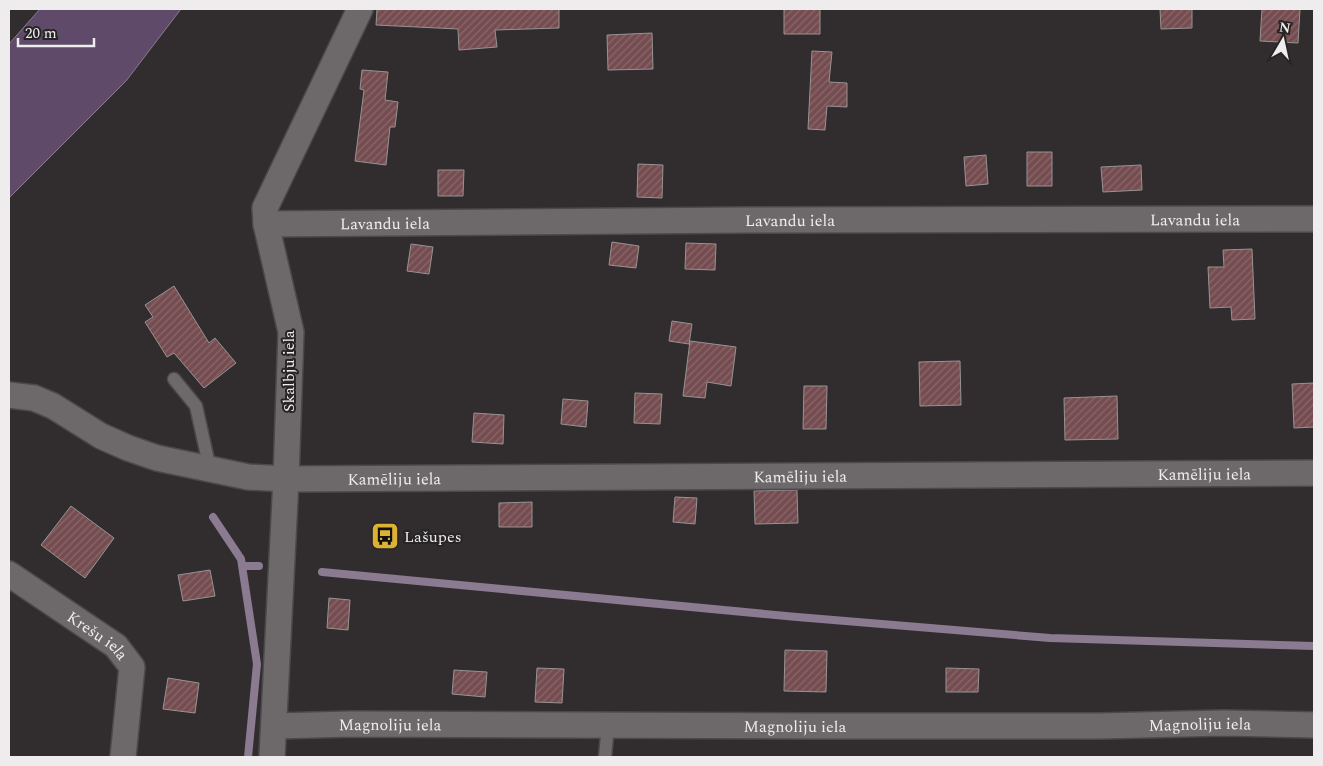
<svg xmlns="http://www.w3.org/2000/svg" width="1323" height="766" font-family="Spectral,serif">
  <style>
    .water { fill: #5f4b69; stroke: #8a7b91 }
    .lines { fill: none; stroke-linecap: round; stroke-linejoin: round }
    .stream { stroke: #8a7b91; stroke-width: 8 }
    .building { fill: url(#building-hatch); stroke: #989393 }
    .lane-casing { stroke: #4c494a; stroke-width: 15 }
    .street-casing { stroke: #4c494a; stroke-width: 28 }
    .lane { stroke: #6d696b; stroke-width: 12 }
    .street { stroke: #6d696b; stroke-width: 25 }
    .labels { text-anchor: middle; stroke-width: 4; stroke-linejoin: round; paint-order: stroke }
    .street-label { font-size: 16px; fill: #eeeced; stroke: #272425 }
    .poi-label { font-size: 16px; fill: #eeeced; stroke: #272425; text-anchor: start }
  </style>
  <defs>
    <pattern id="building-hatch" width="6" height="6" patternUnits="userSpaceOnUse" patternTransform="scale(1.25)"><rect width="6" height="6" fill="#754d51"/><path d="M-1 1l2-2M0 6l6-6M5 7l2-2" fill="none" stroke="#89676a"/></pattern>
  </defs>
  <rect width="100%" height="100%" fill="#312d2f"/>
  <path class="water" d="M40,9H181L126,81L9,198V44Z"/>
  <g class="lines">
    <path class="stream" d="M213,517L241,559L257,664L248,757
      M242,566H259
      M322,572L797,617L1050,638L1314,646"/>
  </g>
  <path class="building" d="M377,9H559V28L495,30L497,47L459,50L458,29L376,25Z
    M784,9H820V34H784Z
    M1160,9H1192V28L1161,29Z
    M1262,9H1300L1298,43L1260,41Z
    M652,33L653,69L608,70L607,35Z
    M812,51L832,52L829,82L847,83V107L827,106L825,130L808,129Z
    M362,70L388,72L385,100L398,102L395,127H390L386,165L355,161L364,90L360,89Z
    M1027,152H1052V186H1027Z
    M986,155L988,184L966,186L964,157Z
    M638,164L663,165L662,198L637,197Z
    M1141,165L1142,190L1103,192L1101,167Z
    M438,170H464L463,196H438Z
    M612,242L639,246L636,268L609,265Z
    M686,243L716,244L715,270L685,269Z
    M411,244L433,247L429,274L407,271Z
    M1252,249L1255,319L1232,320L1231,307L1210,308L1208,267H1224L1223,250Z
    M174,286L209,343L215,338L236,363L204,388L174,353L167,357L145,322L153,317L145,305Z
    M672,321L692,324L689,344L669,341Z
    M690,341L736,347L731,386L707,382L705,398L683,396Z
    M960,361L961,405L920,406L919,362Z
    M1314,383V427L1294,428L1292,384Z
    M804,386H827L826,429H803Z
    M635,393L662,394L660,424L634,423Z
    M1117,396L1118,439L1065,440L1064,398Z
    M563,399L588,401L586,427L561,424Z
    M474,413L504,415L503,444L472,442Z
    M797,490L798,523L755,524L754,491Z
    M675,497L697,498L695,524L673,522Z
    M532,502V527H499V503Z
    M71,506L114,538L85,578L41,545Z
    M210,570L215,596L183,601L178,575Z
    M329,598L350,600L348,630L327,628Z
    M785,650L827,651L826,692L784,691Z
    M537,668L564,669L562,703L535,702Z
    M946,668L979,669L978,692H946Z
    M454,670L487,672L485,697L452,694Z
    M168,678L199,683L195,713L163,709Z"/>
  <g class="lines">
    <g class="lane-casing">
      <path id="lane" d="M174,379L196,406L210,469
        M605,757L608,725"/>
    </g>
    <g class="street-casing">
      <g id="street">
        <path id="s1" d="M266,224L747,220L1314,219"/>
        <path id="s2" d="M9,395L34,398L53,406L101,436L128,448L157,458L248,477L286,479L1314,473"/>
        <path id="s3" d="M9,574L116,646L132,667L123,757"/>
        <path id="s4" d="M275,726L352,724L811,726H1100L1223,723L1314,725"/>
        <path d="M272,757L286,479L291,332L266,224L265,208L360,9"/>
      </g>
    </g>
    <use href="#lane" class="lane"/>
    <use href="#street" class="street"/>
  </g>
  <defs>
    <g id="bus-square" transform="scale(1.4375)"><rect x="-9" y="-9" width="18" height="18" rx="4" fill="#ddb133" stroke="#272425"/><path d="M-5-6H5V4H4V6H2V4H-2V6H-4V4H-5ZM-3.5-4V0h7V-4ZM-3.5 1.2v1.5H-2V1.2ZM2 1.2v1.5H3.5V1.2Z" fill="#111"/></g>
  </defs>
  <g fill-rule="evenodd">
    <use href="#bus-square" x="385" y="536"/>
  </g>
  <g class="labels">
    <g class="street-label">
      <text dy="6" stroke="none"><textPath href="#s1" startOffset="524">Lavandu iela</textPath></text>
      <text dy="6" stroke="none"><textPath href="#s1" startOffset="929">Lavandu iela</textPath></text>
      <text dy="6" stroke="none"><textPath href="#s1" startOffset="119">Lavandu iela</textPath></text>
      <text transform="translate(288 371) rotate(-90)" y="6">Skalbju iela</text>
      <text dy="6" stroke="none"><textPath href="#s2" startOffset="1212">Kamēliju iela</textPath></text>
      <text dy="6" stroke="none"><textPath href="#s2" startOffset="808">Kamēliju iela</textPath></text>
      <text dy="6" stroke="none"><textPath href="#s2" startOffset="402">Kamēliju iela</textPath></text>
      <text dy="6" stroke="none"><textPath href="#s3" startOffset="108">Krešu iela</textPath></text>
      <text dy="6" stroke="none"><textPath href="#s4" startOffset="115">Magnoliju iela</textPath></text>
      <text dy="6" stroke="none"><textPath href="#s4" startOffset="925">Magnoliju iela</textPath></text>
      <text dy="6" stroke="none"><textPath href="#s4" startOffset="520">Magnoliju iela</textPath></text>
    </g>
    <g class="poi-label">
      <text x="404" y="542">Lašupes</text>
    </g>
  </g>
  <rect width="1323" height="766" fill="none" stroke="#eeeced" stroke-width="20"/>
  <g transform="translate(1283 40) rotate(9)" stroke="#272425" stroke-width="4" paint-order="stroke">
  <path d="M0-4L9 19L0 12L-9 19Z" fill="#eeeced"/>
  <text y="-8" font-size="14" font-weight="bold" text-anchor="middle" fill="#eeeced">N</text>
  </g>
  <path d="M18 38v8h76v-8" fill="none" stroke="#eeeced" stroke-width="2.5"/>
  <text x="25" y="38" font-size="15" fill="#eeeced" stroke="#272425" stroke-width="4" paint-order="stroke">20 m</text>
</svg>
